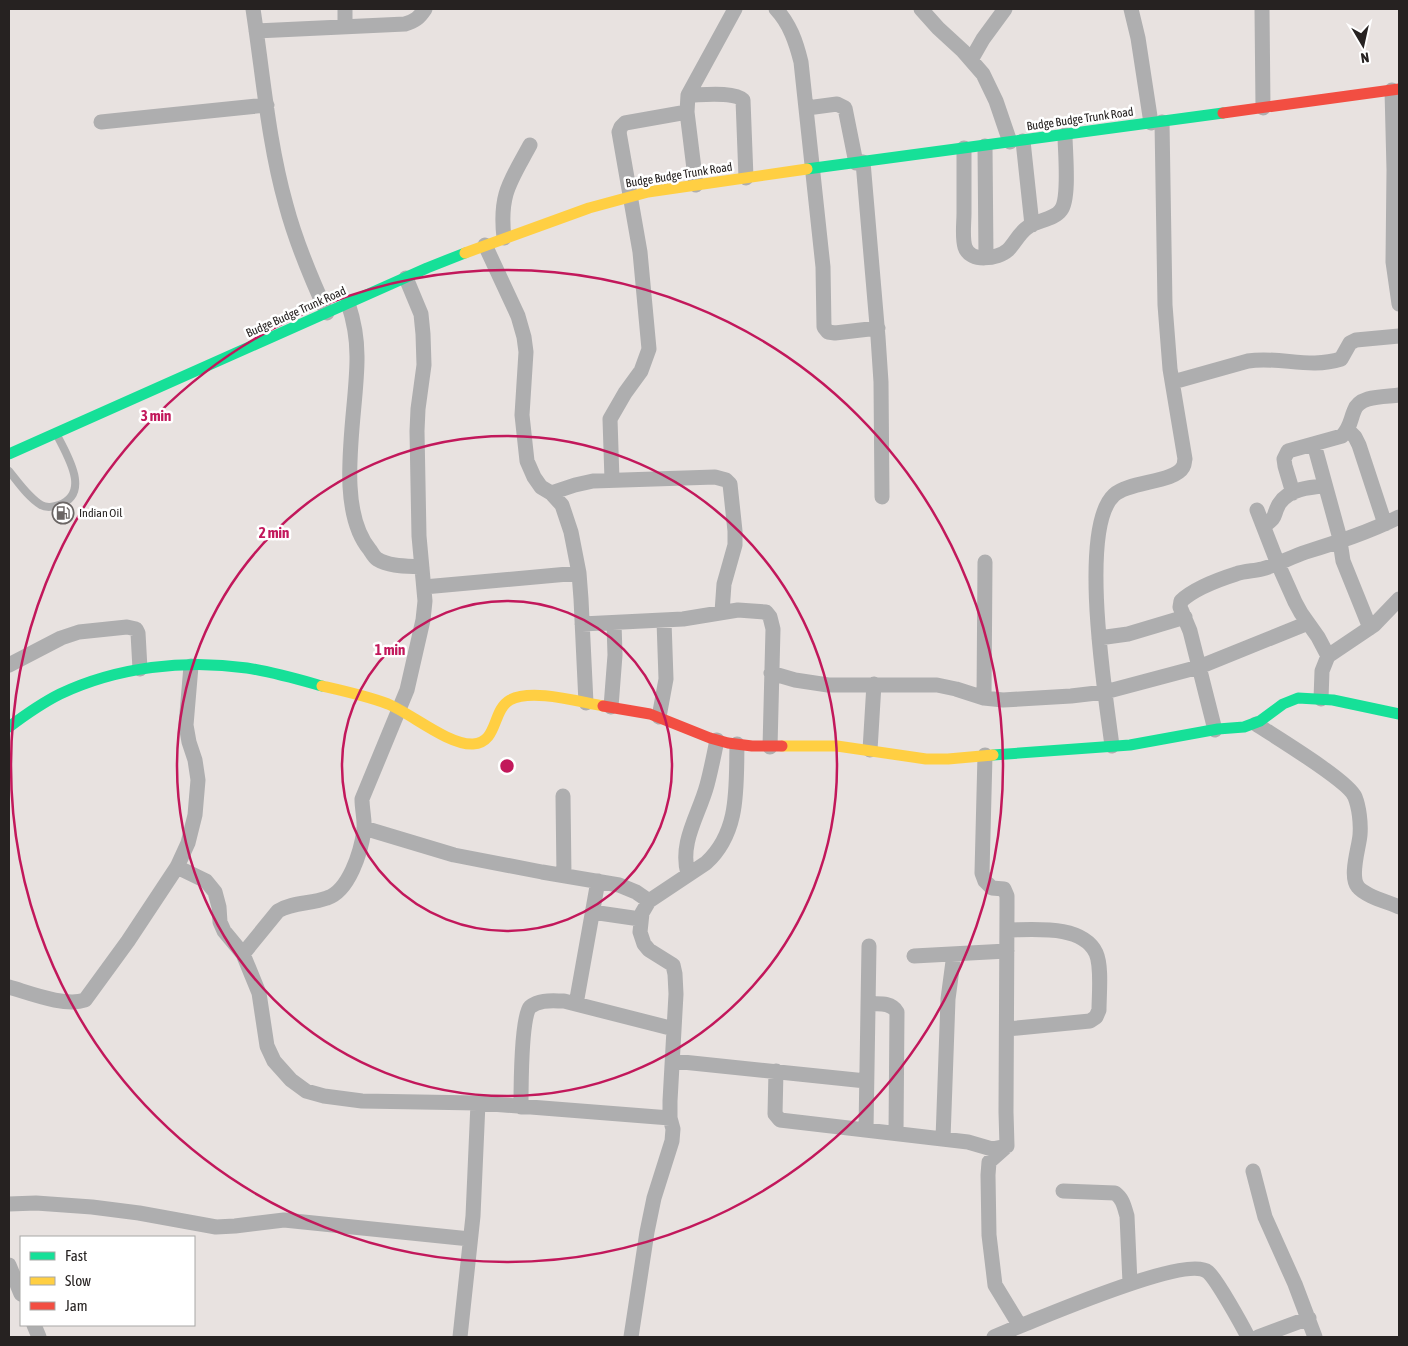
<svg xmlns="http://www.w3.org/2000/svg" width="1408" height="1346" font-family="'Asap Condensed',sans-serif">
  <style>
    .lines { fill: none; stroke-linecap: round; stroke-linejoin: round }
    .lane { stroke: #aeaeaf; stroke-width: 8 }
    .street { stroke: #aeaeaf; stroke-width: 15 }
    .fast { stroke: #16e098; stroke-width: 11 }
    .slow { stroke: #ffcf43; stroke-width: 11 }
    .jam { stroke: #f24e42; stroke-width: 11 }
    .ring { fill: none; stroke: #c2185b; stroke-width: 2.5 }
    .labels { text-anchor: middle; stroke-width: 5; stroke-linejoin: round; paint-order: stroke }
    .street-label { font-size: 12px; fill: #262221; stroke: #fff }
    .poi-label { font-size: 12px; fill: #262221; stroke: #fff; text-anchor: start }
    .centre { fill: #c2185b; stroke: #fff; stroke-width: 2.5 }
    .ring-label { font-size: 15px; text-anchor: middle; font-weight: bold; fill: #c2185b; stroke: #fff; stroke-width: 5; stroke-linejoin: round; paint-order: stroke }
  </style>
  <rect width="100%" height="100%" fill="#e8e2e0"/>
  <g class="lines">
    <path class="lane" d="M9,471C18,482 28,497 41,505C46,508 54,507 59,505C92,493 66,454 57,435"/>
    <path class="street" d="M253,9C263,74 268,141 286,205C296,243 311,278 327,313
      M776,9C790,24 796,42 801,62L823,267L824,327L828,332L835,333L878,328
      M921,9L938,28L963,51L983,74L996,101L1010,142
      M1131,9L1138,38L1151,123
      M1262,9L1263,108
      M345,27V9
      M256,31L405,24C415,21 419,18 425,9
      M971,60L983,39L1005,9
      M1392,90L1394,170L1393,262L1399,304
      M688,95C701,95 734,91 743,100L746,178
      M807,108L837,104L845,108L856,163
      M101,122L267,105
      M1023,141L1032,225
      M985,146L986,257
      M964,148C964,170 964,192 964,213C964,224 962,237 965,247C970,263 998,259 1008,250C1015,243 1019,233 1028,227C1037,220 1054,220 1061,210C1070,198 1065,151 1065,135
      M863,162L878,337L881,382L882,497
      M696,185L687,112L688,95L735,9
      M504,238C499,194 510,182 530,145
      M485,245L518,316L524,337L526,352L522,415L527,461L534,477L541,487L551,493L562,505L571,532L579,573L581,599L586,703
      M348,303C354,321 357,337 357,356C358,410 333,506 370,550C372,553 374,557 377,559C390,567 408,566 422,567
      M1173,382L1248,361C1279,356 1310,369 1341,359L1350,343L1356,340L1399,336
      M1348,430L1355,437L1359,445L1385,524
      M1314,444L1339,535L1343,561L1370,628
      M612,480L610,419L625,393L641,371L649,349L640,252L619,132L621,127L625,123L687,112
      M551,493L575,485L593,481L715,477L726,480L730,484L735,531V545L724,584L722,612
      M1293,493L1285,466L1284,459L1288,451L1342,436C1350,428 1350,421 1354,411C1359,395 1385,397 1399,395
      M1257,510L1278,564L1295,602L1301,613L1318,637L1328,656
      M1264,526C1278,516 1272,517 1279,504C1288,489 1310,487 1325,486
      M424,587L579,573
      M582,624L683,619L738,610L766,612L770,617L773,629L770,747
      M1099,638L1128,634L1185,617
      M9,665L61,638L79,632L127,627L136,629L138,633L140,669
      M771,673L795,680L828,685H937L956,689L984,698L1003,700L1071,696L1105,692L1199,667L1308,623
      M984,698L985,562
      M1321,699L1322,671L1328,656L1374,625L1399,599
      M611,707L615,655L614,623
      M659,717L666,679L664,621
      M1256,724C1274,736 1349,781 1355,797C1359,807 1361,823 1360,835C1359,848 1349,876 1358,887C1365,896 1388,902 1399,907
      M1215,730L1190,631L1180,607L1181,601C1195,588 1217,580 1236,574C1244,571 1254,571 1262,569C1277,565 1291,557 1306,552C1338,542 1369,532 1399,517
      M1112,746C1106,698 1078,528 1114,495C1129,481 1174,483 1183,467C1185,464 1184,462 1185,459L1170,369L1165,305L1162,122
      M870,750L874,684
      M985,755L982,873L985,881L992,888L1004,889L1007,896V906L1006,1112L1007,1146L989,1162L988,1175L989,1235L995,1285L1020,1326L994,1337
      M563,796L564,876
      M364,828L454,855L542,872L619,885L636,892L649,901
      M177,867L206,881L215,892L219,907L220,922L224,931L243,954L259,993L267,1046L274,1061L291,1080L306,1091L324,1096L362,1101L478,1103L670,1118
      M688,874C679,842 699,815 707,785C711,770 714,755 717,740
      M592,912L640,919
      M1007,930C1033,930 1082,924 1096,953C1102,966 1099,995 1099,1010L1096,1017L1090,1021L1007,1029
      M243,954L278,911C292,902 311,904 327,898C349,891 361,852 364,830C365,820 362,810 362,799L407,690L423,620L425,601L419,536L417,431L418,409L424,365L423,334L421,314L406,278
      M914,956L1007,951
      M9,987C30,993 65,1007 85,1000L128,941L177,867L188,843L195,815L198,780L195,760L189,742L186,725L191,666
      M576,1004L598,881
      M869,1004C879,1004 891,1002 897,1012L896,1133
      M673,1061L866,1081
      M776,1071L775,1114L780,1120L968,1142L992,1149L1007,1146
      M521,1107C521,1090 521,1015 530,1007C540,999 553,1001 564,1001L674,1029
      M866,1130L869,946
      M943,1139L948,999L954,954
      M1253,1171L1265,1217L1295,1284L1315,1337
      M1063,1191L1115,1193C1123,1199 1124,1206 1127,1216L1130,1283
      M9,1204L36,1203L92,1207L139,1213L216,1227L235,1226L284,1220L470,1239
      M9,1265L21,1294
      M34,1325L39,1337
      M1020,1326C1048,1315 1187,1255 1208,1272C1217,1280 1242,1325 1248,1337
      M460,1337L473,1216L478,1103
      M631,1337L647,1232L654,1198L672,1141L673,1129L670,1118V1101L676,994L675,974L673,965L649,950L644,944L640,932L642,913L649,901L706,863C740,832 736,787 737,744
      M1258,1337L1309,1318"/>
    <path class="fast" d="M807,169L1223,113
      M9,454L427,268L465,253
      M9,727C25,715 42,703 60,694C117,667 185,659 247,668C273,672 297,679 322,686
      M993,755L1130,745L1218,729L1244,727L1260,721L1283,704L1298,698L1333,700L1399,714"/>
    <path class="slow" d="M465,253L589,208L648,192L807,169
      M322,686C344,691 367,696 388,704C412,714 448,745 473,744C498,743 492,710 510,700C532,688 579,702 603,706
      M782,746H837L926,759H948L993,755"/>
    <path class="jam" d="M1223,113L1399,89
      M603,706L650,714L710,738L728,743L752,746H782"/>
  </g>
  <g class="ring">
    <circle cx="507" cy="766" r="165"/>
    <circle cx="507" cy="766" r="330"/>
    <circle cx="507" cy="766" r="496"/>
  </g>
  <defs>
    <g id="fuel-ring" transform="scale(1.125)"><circle r="9.5" fill="#fff" stroke="#6a6564" stroke-width="1.5"/><path d="M-5.5-6h7V0h2V4h1.3V-2.5L3-4.5l.8-.8L6-3V5H2.5V1h-1V6h-7ZM-4.2-4.7v3.2H.2V-4.7Z" fill="#6a6564"/></g>
  </defs>
  <g fill-rule="evenodd">
    <use href="#fuel-ring" x="63" y="513"/>
  </g>
  <g class="labels">
    <g class="street-label">
      <text transform="translate(1080 119) rotate(-8)" y="4">Budge Budge Trunk Road</text>
      <text transform="translate(679 175) rotate(-9)" y="4">Budge Budge Trunk Road</text>
      <text transform="translate(296 312) rotate(-24)" y="4">Budge Budge Trunk Road</text>
    </g>
    <g class="poi-label">
      <text x="79" y="517">Indian Oil</text>
    </g>
  </g>
  <circle cx="507" cy="766" r="8" class="centre"/>
  <g class="ring-label">
    <text x="156" y="421">3 min</text>
    <text x="274" y="538">2 min</text>
    <text x="390" y="655">1 min</text>
  </g>
  <rect width="1408" height="1346" fill="none" stroke="#262221" stroke-width="20"/>
  <rect x="20" y="1236" width="175" height="90" fill="#ffffff" stroke="#a8a7a6"/>
  <rect x="30" y="1252" width="25" height="8" fill="#16e098" stroke="#a8a7a6"/>
  <text x="65" y="1261" font-size="15" fill="#262221">Fast</text>
  <rect x="30" y="1277" width="25" height="8" fill="#ffcf43" stroke="#a8a7a6"/>
  <text x="65" y="1286" font-size="15" fill="#262221">Slow</text>
  <rect x="30" y="1302" width="25" height="8" fill="#f24e42" stroke="#a8a7a6"/>
  <text x="65" y="1311" font-size="15" fill="#262221">Jam</text>
  <g transform="translate(1363 45) rotate(171)" stroke="#ffffff" stroke-width="4" paint-order="stroke">
  <path d="M0-4L9 19L0 12L-9 19Z" fill="#262221"/>
  <text y="-8" font-size="14" font-weight="bold" text-anchor="middle" fill="#262221">N</text>
  </g>
</svg>
